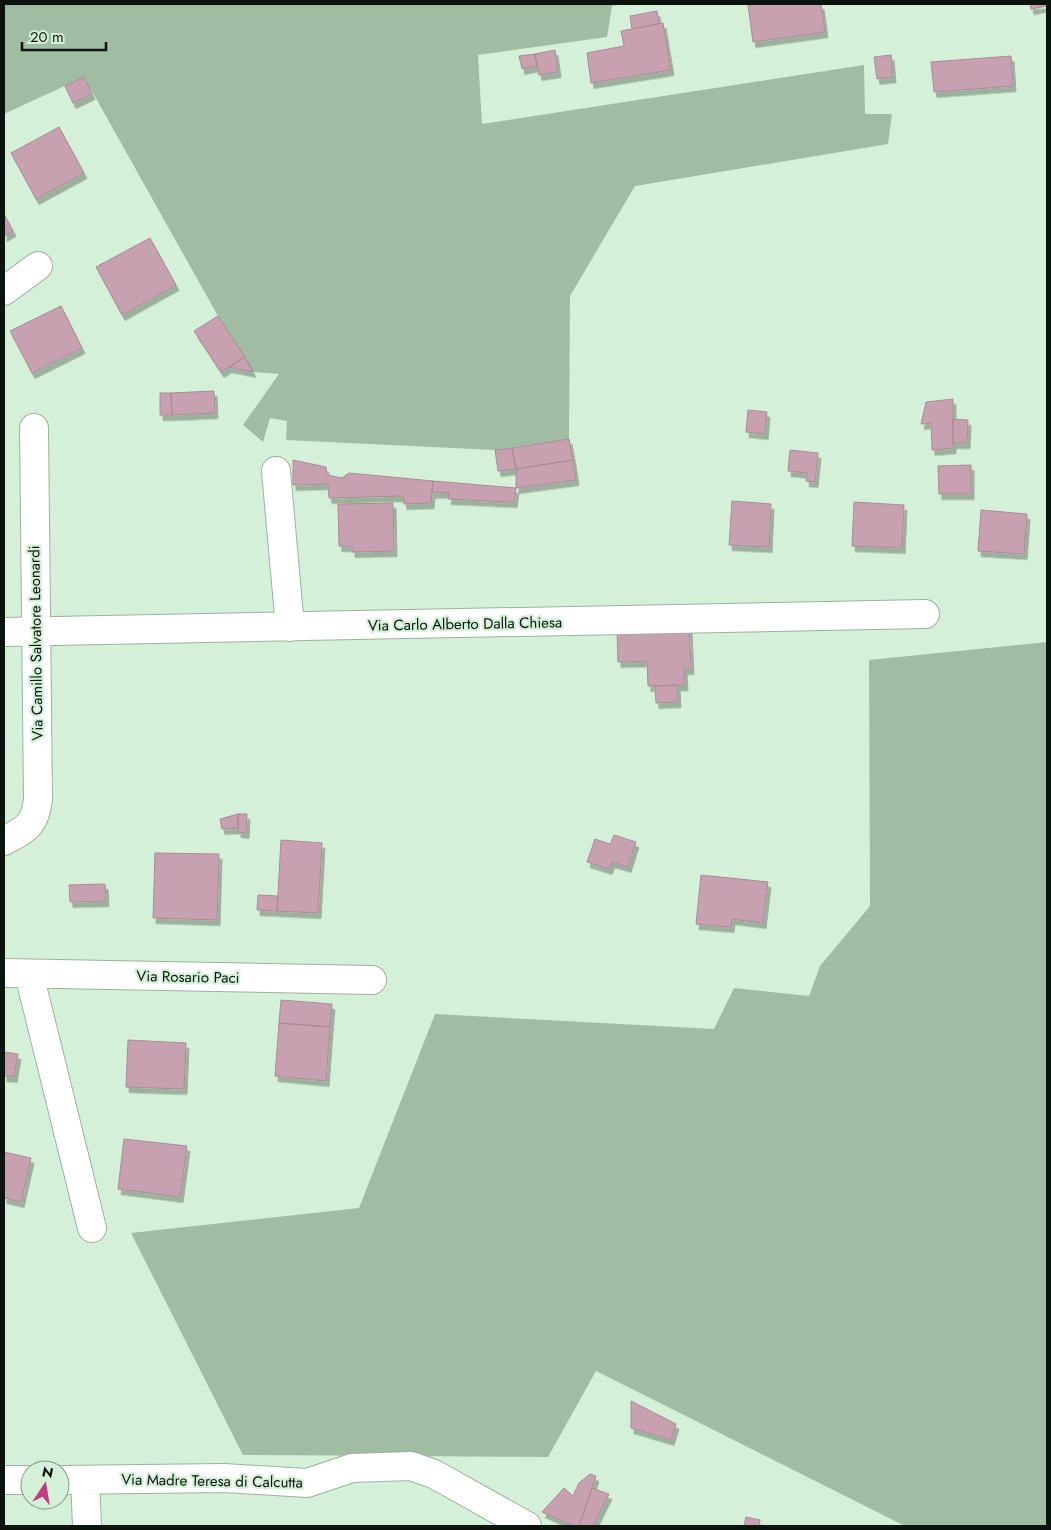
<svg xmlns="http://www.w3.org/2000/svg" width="1051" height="1530" font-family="Jost,sans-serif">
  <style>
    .forest { fill: #a0bda3 }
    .building { fill: #c7a1af; stroke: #ab8a96; filter: url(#shadow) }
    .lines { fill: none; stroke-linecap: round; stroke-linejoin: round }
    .minor-casing { stroke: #9ab39c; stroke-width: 30 }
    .minor { stroke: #fff; stroke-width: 28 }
    .labels { text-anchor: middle; stroke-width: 4.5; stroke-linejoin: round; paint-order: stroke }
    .street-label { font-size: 15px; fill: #0b150d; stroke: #d5f0d8 }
  </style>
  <defs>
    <filter id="shadow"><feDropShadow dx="3" dy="5.5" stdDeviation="0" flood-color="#0004"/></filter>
  </defs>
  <rect width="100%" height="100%" fill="#d5f0d8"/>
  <path class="forest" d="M4,4H626L612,6L607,37L478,55L482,124L864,65L865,114H892L888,144L635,186L570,296L569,439L495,450L286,440L287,421L270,418L263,442L243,425L279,374L253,372L218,316L84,77L4,114Z
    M1047,642V1526H905L596,1371L548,1457L243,1455L131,1233L359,1208L435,1014L714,1029L734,988L809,996L820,966L870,906L869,660Z"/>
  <path class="building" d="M756,4H821L825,32L753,42L748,5Z
    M1030,4H1047V6L1031,9Z
    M657,11L659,24L632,29L630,16Z
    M663,23L671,70L591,83L587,53L624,46L621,31Z
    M555,50L558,72L539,75L535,54Z
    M535,54L537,66L522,69L519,56Z
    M891,55L893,77L877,79L874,57Z
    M1011,56L1013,86L934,92L931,62Z
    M84,77L92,94L73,103L65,86Z
    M59,127L84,173L36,199L11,153Z
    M4,214L13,231L4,236Z
    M150,238L176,285L122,315L96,267Z
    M61,306L82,348L32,373L10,331Z
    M218,316L245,357L221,372L194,331Z
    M245,357L253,372L229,367Z
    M214,391L215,413L172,415L171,393Z
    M160,393H171L172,415H160Z
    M953,399V448L932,450L931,423L921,424L926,402Z
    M748,410L767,412L765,434L746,432Z
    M953,419L968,420L967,443H953Z
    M569,439L573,460L516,469L512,448Z
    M512,448L516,469L498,471L495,450Z
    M790,450L818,453L815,482L806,481L807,473L788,471Z
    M293,460L326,467L327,475L342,478L349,473L433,481L431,503L404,504L403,496L329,498L328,484L293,485Z
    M573,460L576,480L516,488V469Z
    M971,465V494H939L938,466Z
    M433,481L516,488L514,502L448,499L449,492L432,493Z
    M732,501L771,504L769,547L729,545Z
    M854,502L904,505L902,548L852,546Z
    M393,503L394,551L352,552V546H339L338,504Z
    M981,510L1027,514L1024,554L978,551Z
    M689,627L691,669H684L685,685L648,686L647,661L618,662L617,630Z
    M677,685L678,702L656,703L655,686Z
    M238,814V828L222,829L220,819Z
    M238,814H247L246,833L238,832Z
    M614,835L636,842L628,867L612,862L609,869L587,862L595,839L610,844Z
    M281,840L322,843L318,913L277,911Z
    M155,853L219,854L217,920L153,918Z
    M701,875L768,882L763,923L732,919L731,927L696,924Z
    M105,884L106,901L70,902L69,885Z
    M258,895L278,896L277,911L257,910Z
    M281,1000L332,1004L330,1027L279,1023Z
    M279,1023L330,1027L326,1081L275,1076Z
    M128,1040L186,1043L184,1089L126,1087Z
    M4,1052L18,1054L14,1077L4,1076Z
    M124,1139L187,1146L180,1197L118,1189Z
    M4,1152L31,1158L21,1202L4,1198Z
    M631,1401L676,1424L671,1440L631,1428Z
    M590,1474L596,1476L579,1526H573L542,1512L564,1488L573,1496L579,1483Z
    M592,1488L609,1494L593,1526H579Z
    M746,1517L760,1520L759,1526H744Z"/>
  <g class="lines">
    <g class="minor-casing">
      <path id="minor" d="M4,291L38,266
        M276,471L290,627
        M4,632L925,614
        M4,841C26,829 35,826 38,799L34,428
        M4,973L372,980
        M29,974L92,1228
        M4,1480H30
        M60,1480L224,1478L307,1483L352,1468L411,1466L434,1474L527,1526
        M85,1480L87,1526"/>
    </g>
    <use href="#minor" class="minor"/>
  </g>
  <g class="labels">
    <g class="street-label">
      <text transform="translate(465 624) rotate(-1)" y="5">Via Carlo Alberto Dalla Chiesa</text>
      <text transform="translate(36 643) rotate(-91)" y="5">Via Camillo Salvatore Leonardi</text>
      <text transform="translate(188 977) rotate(1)" y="5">Via Rosario Paci</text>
      <text transform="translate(212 1481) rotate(1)" y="5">Via Madre Teresa di Calcutta</text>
    </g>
  </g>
  <rect width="1051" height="1530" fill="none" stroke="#0b150d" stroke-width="10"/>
  <g transform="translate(45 1485) rotate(12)"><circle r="24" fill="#d5f0d8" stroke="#849887"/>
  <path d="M0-4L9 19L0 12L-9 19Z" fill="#c23c7f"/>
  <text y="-8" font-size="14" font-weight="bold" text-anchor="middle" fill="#0b150d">N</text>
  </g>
  <path d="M22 42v8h84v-8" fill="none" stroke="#0b150d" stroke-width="2.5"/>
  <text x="30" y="42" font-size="15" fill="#0b150d" stroke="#d5f0d8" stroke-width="4" paint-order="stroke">20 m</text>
</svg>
